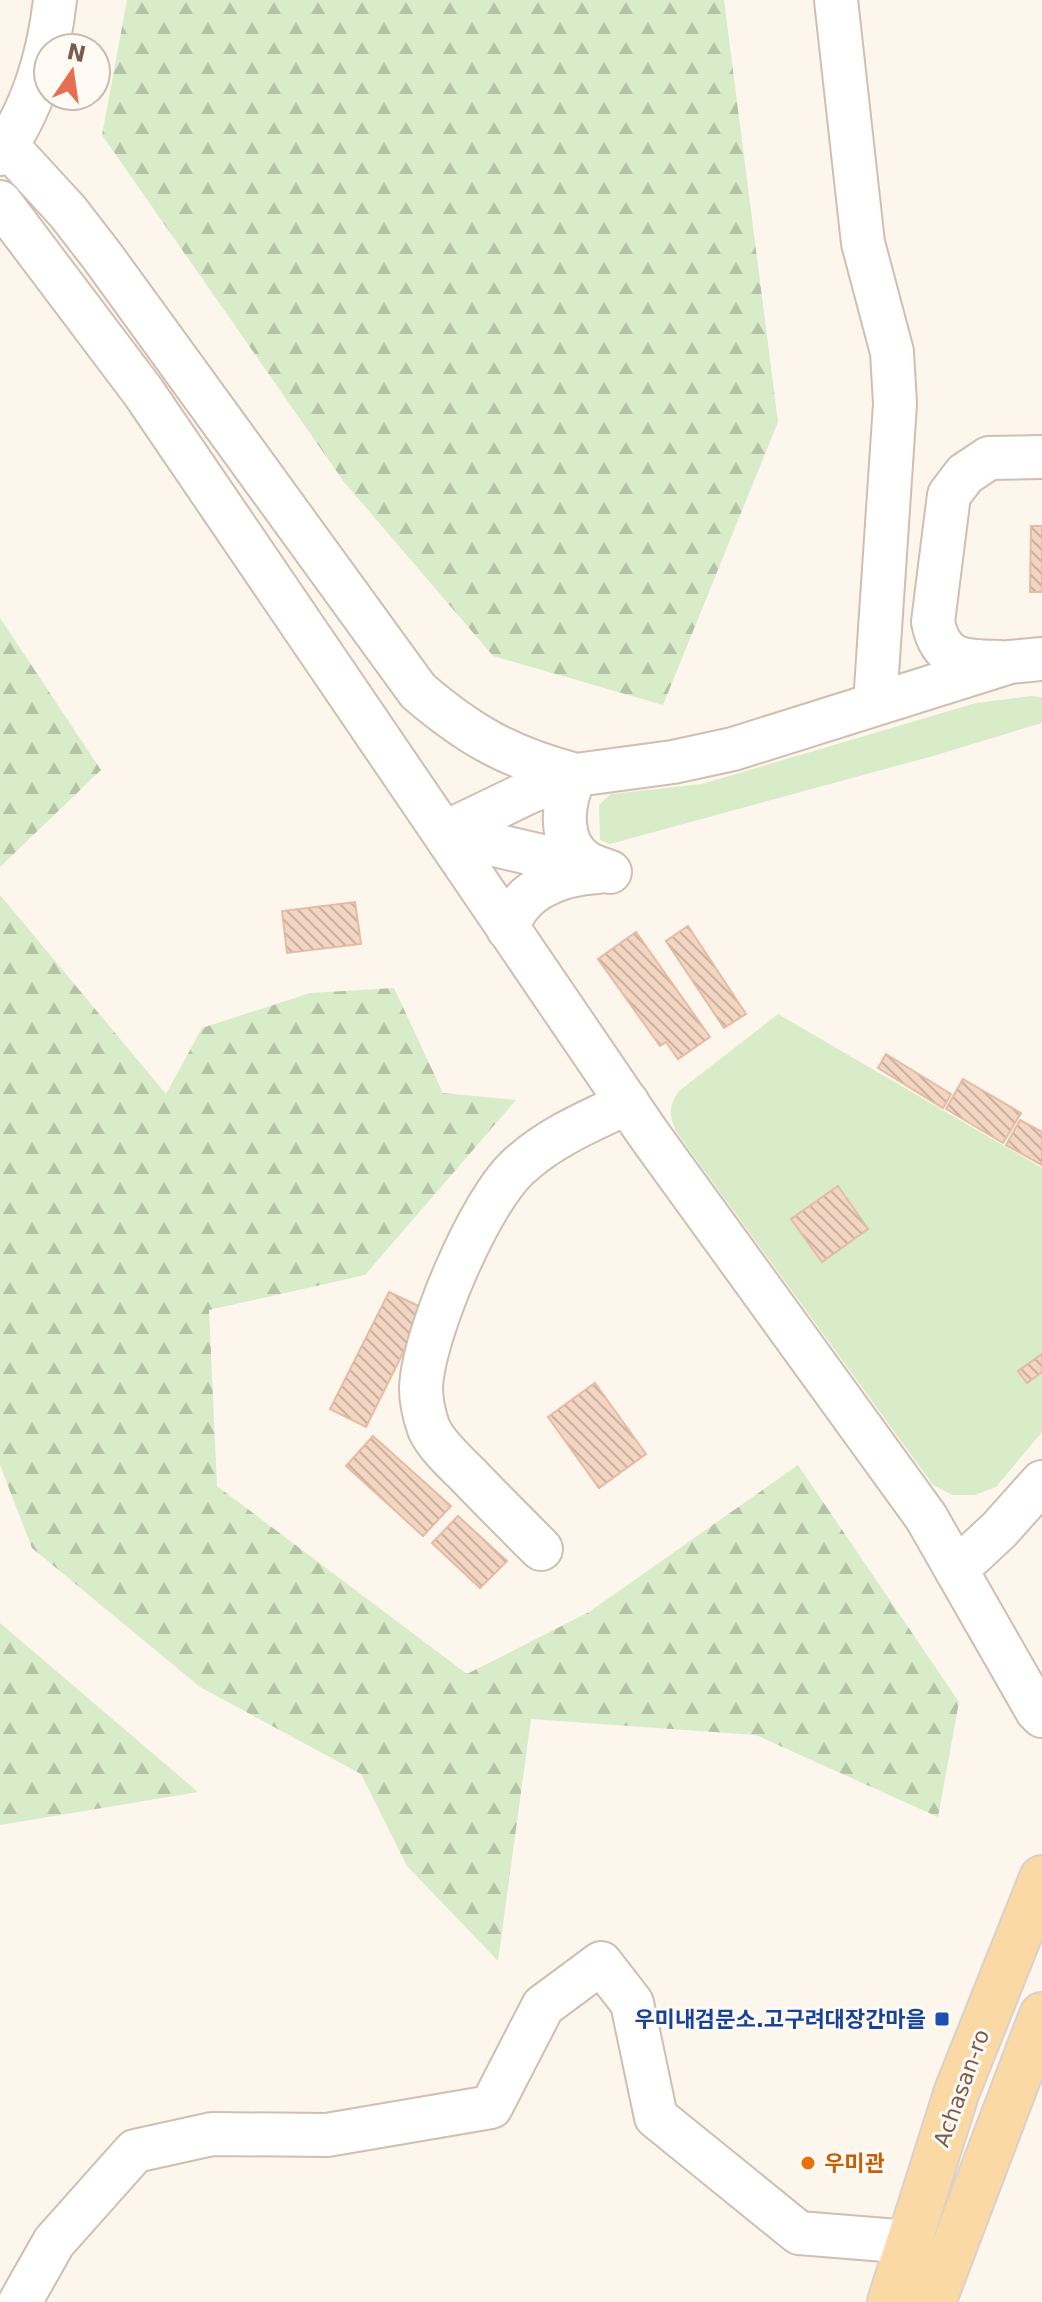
<svg xmlns="http://www.w3.org/2000/svg" width="1042" height="2302" font-family="'DejaVu Sans','Noto Sans KR',sans-serif">
  <style>
    .grass { fill: #d8ecc9 }
    .forest { fill: url(#forest-firs) }
    .building { fill: url(#building-back-hatch); stroke: #e6bba3; stroke-width: 2 }
    .lines { fill: none; stroke-linecap: round; stroke-linejoin: round }
    .minor-casing { stroke: #d1beb0; stroke-width: 46 }
    .major-casing { stroke: #dad1cd; stroke-width: 48 }
    .minor { stroke: #fff; stroke-width: 42 }
    .major { stroke: #fbd9a5; stroke-width: 44 }
    .transit-dot { fill: #1a4fb4; stroke: #fffaf3; stroke-width: 3 }
    .food-dot { fill: #e8710a; stroke: #fffaf3; stroke-width: 3 }
    .labels { text-anchor: middle; stroke-width: 6; stroke-linejoin: round; paint-order: stroke }
    .transit-label { font-size: 22px; font-weight: bold; fill: #164399; stroke: #fffaf3; text-anchor: end }
    .street-label { font-size: 22px; fill: #7a5c4d; stroke: #fffaf3 }
    .food-label { font-size: 22px; font-weight: bold; fill: #c56008; stroke: #fffaf3; text-anchor: start }
  </style>
  <defs>
    <pattern id="forest-firs" width="22" height="20" patternUnits="userSpaceOnUse" patternTransform="scale(2)"><rect width="22" height="20" fill="#d8ecc9"/><path d="M5 1l3.5 6h-7zM16 11l3.5 6h-7z" fill="#b4c2a5"/></pattern>
    <pattern id="building-back-hatch" width="6" height="6" patternUnits="userSpaceOnUse" patternTransform="scale(2)"><rect width="6" height="6" fill="#f3d5c3"/><path d="M-1 5l2 2M0 0l6 6M5-1l2 2" fill="none" stroke="#cab0a1"/></pattern>
  </defs>
  <rect width="100%" height="100%" fill="#fdf6ec"/>
  <path class="grass" d="M1031,696L1042,697V723L933,756L610,844L600,840L599,805L611,794L702,784L976,703Z
    M778,1014L1042,1168V1432L996,1487L975,1495H952L933,1485L677,1133C669,1116 668,1107 679,1091Z"/>
  <path class="forest" d="M127,0H724L778,422L663,705L493,656L344,482L102,135Z
    M0,618L101,770L0,867Z
    M0,895L166,1094L202,1028L310,993L394,988L443,1093L516,1100L365,1275L209,1310L217,1486L467,1674L589,1612L798,1465L959,1702L938,1817L756,1735L531,1719L498,1961L407,1866L361,1774L200,1687L32,1548L0,1465Z
    M0,1623L198,1792L0,1825Z"/>
  <path class="building" d="M1031,526H1042V592H1030Z
    M355,902L361,944L287,953L282,911Z
    M688,926L746,1014L724,1028L666,941Z
    M636,932L710,1037L678,1059L666,1042L660,1046L598,959Z
    M886,1054L951,1094L943,1108L878,1068Z
    M963,1079L1021,1113L1003,1143L946,1109Z
    M1020,1120L1042,1132V1165L1006,1145Z
    M838,1186L868,1229L822,1262L791,1219Z
    M389,1292L425,1309L366,1427L330,1409Z
    M1042,1354V1372L1027,1383L1018,1371Z
    M595,1383L646,1454L599,1488L548,1417Z
    M373,1436L451,1506L423,1536L346,1466Z
    M458,1516L507,1561L480,1588L432,1543Z"/>
  <g class="lines">
    <g class="minor-casing">
      <path id="minor" d="M836,0L863,243L892,352L895,404L875,704
        M0,138L68,212L102,256L418,691C469,735 510,758 576,775C562,801 557,844 586,862C593,867 603,869 610,872
        M0,154C33,111 49,53 55,0
        M0,202L144,393L647,1132L926,1517L1037,1711L1042,1716
        M1000,662C966,661 941,663 933,622L949,495L965,474L989,458L1042,457
        M444,833L529,792L576,775L673,762L733,749L1010,662L1042,659
        M444,833L601,870
        M508,929C518,889 561,874 598,872
        M541,1549C517,1525 492,1500 468,1475C455,1462 437,1446 429,1429C424,1415 421,1402 421,1388C423,1335 479,1203 518,1167C549,1138 589,1121 628,1103
        M956,1570L999,1530L1042,1482
        M20,2302L54,2242L135,2151L212,2134L327,2135L491,2107L543,2006L601,1963L632,2003L656,2117L799,2233L910,2242"/>
    </g>
    <g class="major-casing">
      <path id="major" d="M890,2302L957,2091L1042,1878
        M933,2302L1042,2015"/>
    </g>
    <use href="#minor" class="minor"/>
    <use href="#major" class="major"/>
  </g>
  <rect class="transit-dot" x="934" y="2011" width="16" height="16" rx="4"/>
  <circle class="food-dot" cx="808" cy="2163" r="8"/>
  <g class="labels">
    <g class="transit-label">
      <text x="926" y="2027">우미내검문소.고구려대장간마을</text>
    </g>
    <g class="street-label">
      <text transform="translate(961 2088) rotate(-70)" y="8">Achasan-ro</text>
    </g>
    <g class="food-label">
      <text x="824" y="2171">우미관</text>
    </g>
  </g>
  <g transform="translate(72 72) rotate(13)"><circle r="38" fill="#fffaf3" stroke="#cabbb1" stroke-width="2"/>
  <path d="M0-6L14 30L0 20L-14 30Z" fill="#e76f51"/>
  <text y="-12" font-size="22" font-weight="bold" text-anchor="middle" fill="#7a5c4d">N</text>
  </g>
</svg>
